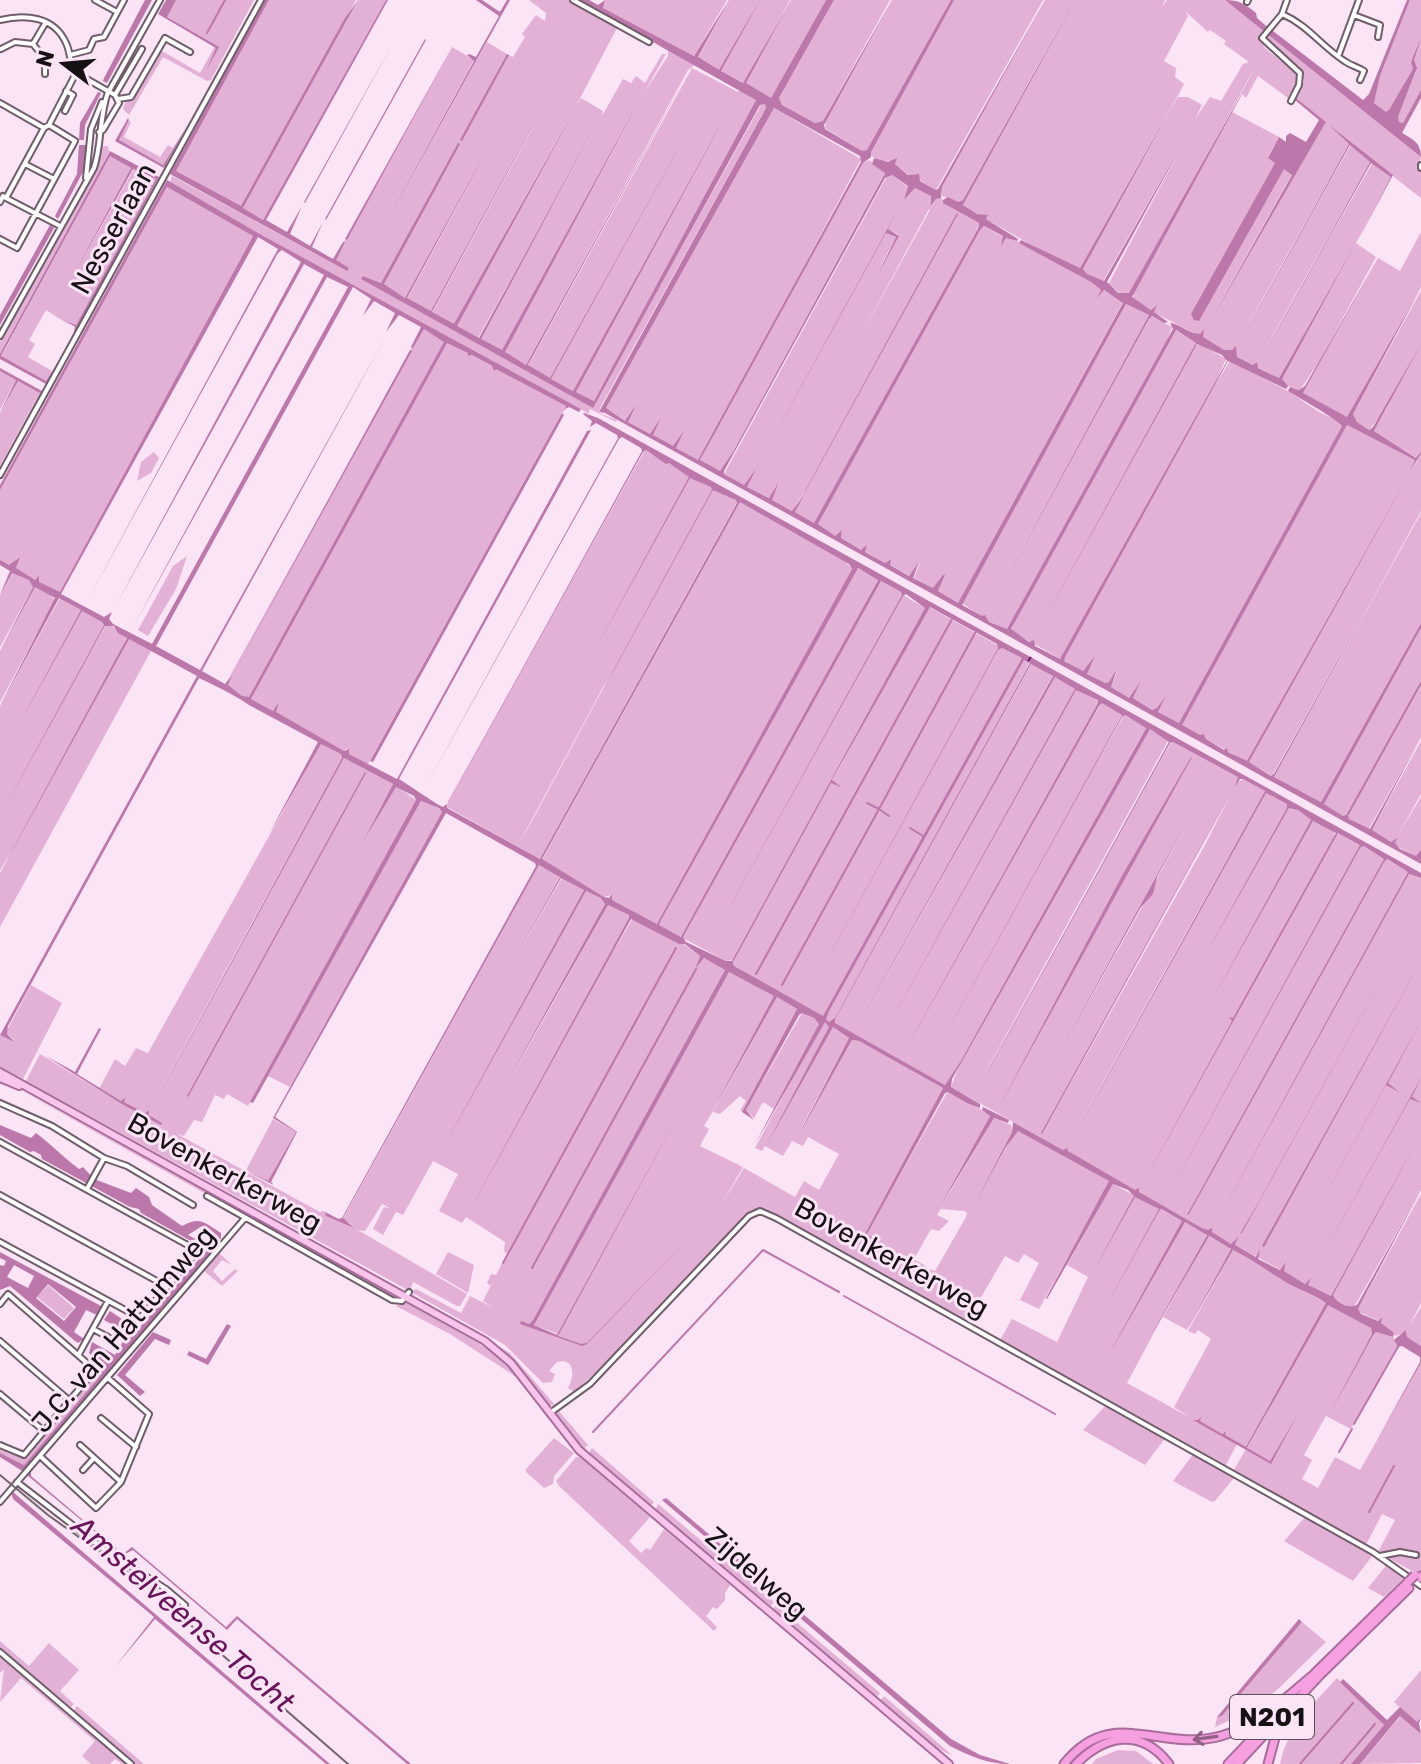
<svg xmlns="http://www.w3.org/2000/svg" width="1421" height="1764" font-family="Rubik,sans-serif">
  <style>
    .green { fill: #e3b1d6; fill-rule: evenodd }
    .water { fill: #bc77ab; fill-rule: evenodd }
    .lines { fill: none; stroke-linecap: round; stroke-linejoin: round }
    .stream { stroke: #bc77ab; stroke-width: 2 }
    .ferry { stroke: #68145a; stroke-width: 2; stroke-dasharray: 10 8; stroke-linecap: butt }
    .minor-casing { stroke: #705d6a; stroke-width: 8 }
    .major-casing { stroke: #a86d9a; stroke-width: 10 }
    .highway-casing { stroke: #a86d9a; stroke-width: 11 }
    .minor { stroke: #fff; stroke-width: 4 }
    .major { stroke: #fac5ed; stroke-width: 6 }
    .highway { stroke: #f69fe1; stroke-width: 7 }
    .tram { stroke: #71646d; stroke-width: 2 }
    .highway-bridge-casing { stroke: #a86d9a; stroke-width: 11; stroke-linecap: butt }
    .highway-bridge { stroke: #f69fe1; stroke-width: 7 }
    .oneway { stroke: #925f85 }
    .labels { text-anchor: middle; stroke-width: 6; stroke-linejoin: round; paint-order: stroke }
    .shield { fill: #fbe4f5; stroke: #5b5058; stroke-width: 2 }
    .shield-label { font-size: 26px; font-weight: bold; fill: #171015 }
    .street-label { font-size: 28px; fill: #171015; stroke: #fbe4f5 }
    .water-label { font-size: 30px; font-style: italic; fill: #68145a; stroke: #fbe4f5 }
  </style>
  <rect width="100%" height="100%" fill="#fbe4f5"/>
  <path class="green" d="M175,0H254L211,80L207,81L163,57L129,115L123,109L125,103L135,97L162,51L200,73L215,46L166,16Z
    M269,0H356L241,207L176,171Z
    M358,0H386L263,220L243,208Z
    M529,0H571L618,26L577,104L581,98L603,111L602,116L623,79L631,83L636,76L645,83L662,54H666L644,93L668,56V49L695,65L688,70L526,365L504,352L643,96L502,351L480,339L598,123L478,338L456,326L575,107L454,325L432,313L551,94L431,311L407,299L470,183L405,298L384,284L458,143L381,283L363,276L362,279L593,407L761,105L765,104L766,108L600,408L599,413L617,420L616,422L590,409L588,414L581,409L258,233L170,182L172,176L347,271L348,268L335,261L345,244L343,242L347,239L452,47L474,60L369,253L487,42L507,54L461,141L509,55L513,57L525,37L522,34L536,15L545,21L546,13Z
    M605,0H727L694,56L603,8Z
    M729,0H790L744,83L721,71L739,38L719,71L698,58Z
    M791,0H826L771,98L745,84Z
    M834,0H890L823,121L815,123L782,105L779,98Z
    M892,0H1043L936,190L918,179L917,174L909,175L895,164L896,159C887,164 873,160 867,151H862L825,128L826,121Z
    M1045,0H1165L1162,7L1167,0H1225L1266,32L1258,36L1265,48L1299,75V82L1292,96L1290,94L1288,98L1258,76L1246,98L1242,94L1254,69L1193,181L1232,112L1279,137L1268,157L1292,174L1207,326L1326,122L1296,98L1304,82L1303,73L1267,44L1265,38L1268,33L1421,157L1418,169L1421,171V198L1336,132L1349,144L1238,343L1351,145L1370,162L1259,360L1373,162L1392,176L1356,243L1376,257L1320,360L1300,390L1288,386L1281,379L1349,254L1279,378L1237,357L1235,347L1232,350H1224L1202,337L1203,330L1200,335L1196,334L1153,312L1156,305L1152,310L1133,299L1134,291L1162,238L1129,293H1119L1108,285L1194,123L1103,281L1087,274L1083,269L1178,97H1188L1202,105L1195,119L1210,97L1221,101L1243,64L1249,62L1224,44L1226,41L1210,30L1208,32L1186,12L1188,16L1164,61L1176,68L1175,77L1184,84L1080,268L1049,255L986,219L988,216L977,214L963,205L1068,11L963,200L958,202L942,196V187Z
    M1410,0H1421V90L1403,123L1399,122L1398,117L1417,69L1387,113L1374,103L1380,76Z
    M692,68L738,92L740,89L756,100L594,401L576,392L739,93L573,391L551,379L715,81L550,378L528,366Z
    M774,108L861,159L757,354L863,163L869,160L885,172L733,452L720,472L700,460L718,425L698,460L676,448L678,443L673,447L653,435V432L650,434L628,422L629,418L625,421L606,408Z
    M129,121L131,122L124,137L160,157L168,145L173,148L163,165L118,140Z
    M101,146H108L109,152L0,354V342L96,168Z
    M110,155L131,168L68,285L134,169L156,179L76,325L68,324L46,310L29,340L35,344L28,357L52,371L46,382L1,357Z
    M892,175L908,187L904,200L915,188L931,195L932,206L936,199L941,198L950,207L979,223L977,229L983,226L1004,237L1001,245L1006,238L1017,241L1091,282L1101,290L1100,295L1103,290L1123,302L958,603L938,591L945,575L933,588L914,578L920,562L910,576L889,564L890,559L885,563L864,551L867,546L861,550L841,538L842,530L835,536L818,524L910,355L814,523L795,512L802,495L793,511L771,500L780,482L770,498L747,487L750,477L744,485L724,474L886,178ZM902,202L888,229L899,235L878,271L896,237L886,233L838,318ZM929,209L930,210L860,337Z
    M167,187L253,236L60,593L30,578L16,568L18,557L13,565L9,566L0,560V490Z
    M1421,232V287L1349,415L1347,417L1305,395L1303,393L1378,258L1400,271Z
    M1421,291V452L1417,458L1374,431L1391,401L1369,430L1357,422L1353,414Z
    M1126,304L1149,315L1148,317L987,612L1151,316L1172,327L1166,344L1175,330L1196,343L1194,347L1200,344L1226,359L1214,386L1230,361L1288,391L1319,412L1339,421L1342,426L1179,723L1158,712L1165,695L1157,708L1152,710L1133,698L1141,682L1129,698L1111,687L1118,669L1109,682L1104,683L1087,674L1092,662L1082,671L1011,631L1019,611L1007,629L989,622L962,603Z
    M424,329L469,353L468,356L472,355L493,367L494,371L496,368L566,406V409L562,413L368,764L349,754L347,748L344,751L275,712L279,702L273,711L251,699L313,586L249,698L242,696L228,685L231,674L411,351V347H413Z
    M0,371L16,380L0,410Z
    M18,381L40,392L0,466V413Z
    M1347,425L1416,460L1412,469L1421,454V511L1272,776L1249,762L1290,687L1247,762L1206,739L1204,734L1200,736L1182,726V722ZM1372,542L1371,544L1294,681Z
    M645,450L736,500L737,502L540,859L447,807L448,801ZM614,670L532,821L519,843L602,689Z
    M154,452L159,458L151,473L137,481L141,462Z
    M740,502C761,513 843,552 852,569L679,885L857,568L878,579L753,810L881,581L901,592L902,595L730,907L903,595L925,608L777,879L831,782H834L832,781L929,607L997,645L998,648L936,761L998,650L1002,648L1022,658L992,715L1024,659L1030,662L933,841L1032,663L1053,675L865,1015L1055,676L1098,700V703L1050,791L1102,702L1122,714L1092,771L1124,715L1146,727L964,1058L1147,730L1150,729L1169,739L973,1095L1170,744L1173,742L1239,777L1238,782L1244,779L1265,791L1069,1143L1266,793L1287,804L1288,807L1251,875L1289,808L1298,810L1311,820L1245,941L1313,821L1335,831L1334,836L1340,833L1360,844V848L1364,846L1408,872L1316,1041L1409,874L1421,878V1190L1354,1307C1347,1307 1336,1303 1333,1296L1325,1295L1308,1285V1281L1305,1284L1284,1271L1286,1263L1281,1270L1235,1245L1237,1238L1231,1244L1138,1192L1140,1189L1136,1191L951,1087L960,1064L945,1085L834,1023V1019L830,1022L734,966L733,960L726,961L612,900L611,895L604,897L542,860ZM1215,770L1136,918L1021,1120ZM1231,794L1206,843L1042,1134ZM1414,974L1264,1246H1263Z
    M1421,513V623L1321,802L1274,777Z
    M187,556L176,589L148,636L138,630L173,566Z
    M12,573L29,580L33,587L0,647V595Z
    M35,587L45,590L55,600L0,702V651Z
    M60,598L102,622L104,625L67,693L107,624L114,627L127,637L120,651L129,638L151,651L0,927V873L13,849L0,870V706Z
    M1421,628V737L1368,830L1349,819L1348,814L1343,816L1324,804Z
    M1421,741V794L1398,835L1421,797V850L1417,857C1401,848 1386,842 1372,830Z
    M321,743L341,754L342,758L151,1107L344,758L393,784L364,841L396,786L416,800L248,1106L227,1094L224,1099L215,1095L202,1122L194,1120L184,1136L177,1134L320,1212L323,1211L354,1226L343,1219L539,865L560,876L512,964L562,878L584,890L494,1055L586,891L601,897L605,904L513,1074L608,905L629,915L630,918L595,982L633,918L684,944L700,956L695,968L704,958L725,970L533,1320L529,1324L521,1322V1324L559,1337L558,1334L534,1325L535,1321L729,972L775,996L704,1126L709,1129L700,1146L743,1167L721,1205L744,1168L795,1197L804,1181L819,1190L839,1154L808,1137L803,1146L792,1141L783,1156L765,1146L762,1151L755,1148L790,1083L774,1109L763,1102L754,1118L746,1110L802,1013L814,1018L819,1024L799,1066L824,1022L830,1025L816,1054L833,1027L849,1038L796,1138L852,1040L859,1041L943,1088L865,1235L889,1249L866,1234L948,1091C963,1100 978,1106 990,1116L941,1207L994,1118L1011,1125L1012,1132L969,1213L1015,1132L1019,1131L1110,1181L1039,1309L1020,1300L1039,1263L1024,1254L1018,1263L1005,1256L980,1299L973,1304L963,1321L798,1228L763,1210L750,1211L609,1361L574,1392L568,1388C575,1377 575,1357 557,1362L549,1371L555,1374L552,1382L543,1383L505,1345L411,1292L416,1289L461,1313L470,1296L492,1307L483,1301L494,1279L490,1286L487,1283L491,1274L496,1275L507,1254L504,1251L505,1242L466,1217L462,1223L439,1211L458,1174L433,1161L403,1215L396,1212L383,1235L373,1229L384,1207L391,1209L382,1204L365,1231L358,1230L467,1294L460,1306H457L413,1282L411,1288L406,1289L26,1081L40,1054L120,1103L162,1123L149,1115L148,1110L145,1113L124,1102L126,1097L121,1101L99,1089L115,1059L125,1066L136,1048L148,1053ZM941,1209L964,1211L967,1213L966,1217L935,1271L930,1269L929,1271L927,1267L914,1259L931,1229L939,1231L949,1221L937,1215Z
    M421,801L439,808L442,812L290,1087L268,1076Z
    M31,985L62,1003L23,1079L0,1067V1035L15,1041L6,1032Z
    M777,997L797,1009L742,1112L740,1110L746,1101L740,1096L720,1114L713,1112Z
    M13,1086L399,1297L392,1298Z
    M273,1119L296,1132L268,1182L246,1170Z
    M1113,1184L1182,1221V1225L1185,1222L1207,1234L1127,1383L1189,1417L1174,1407L1211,1339L1198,1330L1195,1334L1188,1331L1233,1250C1250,1258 1264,1269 1281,1279C1311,1296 1342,1309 1371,1328L1372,1334L1349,1377L1376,1332L1393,1337L1398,1345L1351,1429L1326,1416L1304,1455L1312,1460L1302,1479L1318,1488L1335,1457L1360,1470L1421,1363V1576L1378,1552L1395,1520L1382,1514L1366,1545L1234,1470L1246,1449L1271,1463L1299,1412L1270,1461L1247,1449L1316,1324L1246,1448L1224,1435L1225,1431L1222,1434L1193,1419L1237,1444L1226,1465L1000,1340L1012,1319L1057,1342L1088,1277L1067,1265Z
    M1421,1194V1303L1409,1326L1421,1307V1346L1407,1337V1331L1396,1336L1381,1323L1383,1318L1379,1321L1357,1311Z
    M1208,1236L1231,1249L1187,1330L1163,1317Z
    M448,1252L474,1265L468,1293L436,1274Z
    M219,1253L232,1265L222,1260L213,1271L222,1281L235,1269L238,1271L222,1286L204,1271Z
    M48,1285L74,1308L64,1319L37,1297Z
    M406,1302L497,1354L521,1380L450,1334L396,1306Z
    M485,1338L510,1353L555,1405H546L517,1366Z
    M92,1378L96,1381L24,1465L0,1453V1448L23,1458Z
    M1107,1404L1166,1437L1145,1465L1083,1430Z
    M558,1410L588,1445L582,1450L556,1417Z
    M554,1438L574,1453L554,1476L553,1484L544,1488L526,1472V1469Z
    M592,1448L654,1502L653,1504L647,1505L588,1454Z
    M1194,1453L1239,1478L1233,1479L1215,1501L1212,1502L1173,1481Z
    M576,1457H580L650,1517L629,1541L641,1553L646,1548L650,1550L664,1529L730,1585L725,1593V1600L717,1609L713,1607L706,1616L717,1627L714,1631L559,1486L556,1481Z
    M658,1504L774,1602L771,1606L655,1512Z
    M1306,1516L1373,1555L1353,1581L1284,1541Z
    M1388,1563L1407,1575L1384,1597L1368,1588Z
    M776,1605L880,1693L876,1698L772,1610Z
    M1302,1622L1326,1642L1277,1690L1249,1712L1215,1727L1217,1717L1222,1716Z
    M0,1641L29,1666L49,1643L79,1670L60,1691L74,1704L70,1708L0,1648Z
    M0,1654L128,1764H122L115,1759L110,1764H91L82,1756L95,1741L21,1678L0,1702L4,1669L0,1673Z
    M1421,1670V1718L1417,1723L1394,1702Z
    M1337,1678L1384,1725L1351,1764H1280C1287,1728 1313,1704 1337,1678Z
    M884,1696L953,1756L933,1746L880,1701Z
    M77,1706L144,1764H135L73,1711Z
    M1401,1716L1421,1734V1763L1360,1764Z
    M1118,1750L1136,1751L1153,1764H1092L1096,1759Z"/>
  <path class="water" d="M145,0H152L107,83L103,81L104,78Z
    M166,0H176L167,17L219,47L206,71L216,48L158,14Z
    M265,0H269L176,171L241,206L345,18L358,0L243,208L263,220L386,0H388L266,220L287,232L302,206L290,234L310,246L323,222L312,247L333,259L343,242L345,243L336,260L349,268L347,271L170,174Z
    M476,0H482L500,12L507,0H510L369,253L474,61L467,55L469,54L476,57L499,16Z
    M578,0H589L598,5L605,0L603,8L694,56L729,0L698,57L719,70L760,0L721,71L743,83L791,0L746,83L771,98L826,0H834L779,98L782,105L815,123L823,121L892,0L824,125L825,129L862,151L867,150L951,0H954L871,152V157L863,163L700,460L720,471L733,452L885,173L872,164L874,158L888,162L897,158L895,164L908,175L919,174L920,181L936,190L938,189L1045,0L942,187L941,198L936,199L931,206V196L915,188L904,200L908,186L892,175L885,178L724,471V474L744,485L756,469L747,487L769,498L779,482L772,500L792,511L804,495L795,512L814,523L978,229L979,223L943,203V200L948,197L958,202L963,200L1075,0L963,205L977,214L988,215L986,219L1018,239L1017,241L1006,238L1001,246L1003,236L984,226L980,230L818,524L835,536L842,530L841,538L861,550L867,545L865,552L885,563L891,559L890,565L909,576L919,562L913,578L933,588L943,575H945L938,591L958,603L1123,303L1104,290L1097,298L1101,290L1091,282L1019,243L1021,240L1080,268L1184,85L1083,269L1087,274L1104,281L1194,123L1107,282L1118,293H1129L1255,70L1132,297L1151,310L1157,305L1154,312L1168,322L1164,323L1152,316L1149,319L987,613L1148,317L1149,315L1126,304L962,605L982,616L985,615L989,622L1007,629L1173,329L1170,323C1181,324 1189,334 1200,334L1204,329L1203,337L1224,350H1232L1236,346L1237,357L1253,365L1257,362L1258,368L1279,378L1354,246L1282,379L1288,386L1286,389L1228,361L1065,657L1064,661L1083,671L1095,656L1087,674L1105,683L1109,682L1117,669L1111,687L1129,698L1141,681L1133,698L1152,710L1157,708L1166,695L1158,712L1179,723L1342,426C1337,419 1299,398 1288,391L1290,387L1299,390L1305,386L1378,258L1303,393L1347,417L1421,288L1353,414L1357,422L1369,430L1373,427L1421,344L1374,431L1416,458L1421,452V454L1411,469L1415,460L1347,425L1182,725L1200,735L1204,734L1206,739L1224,750L1227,748L1228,752L1247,761L1410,473L1249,762L1271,776L1274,774L1421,511L1274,777L1321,802L1421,623V628L1324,804L1343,816L1348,814L1349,819L1370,829L1421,737L1372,830L1391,842L1397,838L1395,843L1400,849L1416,856L1421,850V864L605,413L599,412L766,108L765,104L760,105L593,408L361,279L363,276L381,283L458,143L460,144L384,284L405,298L486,152L407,298L431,311L550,94L432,312L454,324L576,107L457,326L479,338L599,119L481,339L502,350L642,96L505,352L526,365L691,67L528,365L550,378L716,80L551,379L573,391L739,92L576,392L594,401L756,100ZM774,108L860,156L861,162L698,460L676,448L684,431L673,446L653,435L661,418L650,434L628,422L636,405L625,421L606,408ZM1176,330L1196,343L1035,636L1197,344L1222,355L1227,361L1060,659L1035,646L1034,640L1029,642L1011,629Z
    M1225,0C1239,0 1245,4 1256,13L1257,18L1265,25L1363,100L1369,94L1407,0H1410L1380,76L1374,103L1386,112L1389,110L1413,69L1411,62L1421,38L1414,60L1417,68L1398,117L1399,122L1403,123L1421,90V98L1402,133C1414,140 1421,143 1421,157Z
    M425,39L426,40L326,220L325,219Z
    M393,43L305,203L304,202Z
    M450,51L347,240L345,239Z
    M507,54L509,55L462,141L460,140Z
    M98,92L101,93L85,125L84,140H79L80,123Z
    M1296,98L1326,122L1207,327L1292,175L1284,169L1199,321L1194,320L1191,314L1275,163L1268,158L1279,137L1286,142V136L1290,133L1306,142L1319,120L1295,100Z
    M128,118L129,120L119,140L163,165L187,126L164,168L115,141Z
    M1329,125L1393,175L1356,244L1391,177L1371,163L1260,361L1370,162L1350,145L1239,344L1349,144Z
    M79,145H86L84,170L58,219L55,216L77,174Z
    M110,151L159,177L73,336L75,327L68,322L76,325L156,179L133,169L68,285L131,168L110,156L1,356L46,381L59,361L46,384L0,359V354Z
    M167,180L258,233L581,409L579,412L569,407L565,409L566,406L496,369L494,371L492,366L472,355L468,356V353L447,343L251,699L273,711L279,702L276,712L344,751L349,749V754L397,779L587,431L591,430L399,779L437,804L443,807L447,804V808L540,859L737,503L736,500L713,490L519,843L712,490L711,487L690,478L591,657L689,477L669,463L666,464L567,643L666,464L646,450L643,452L449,802L642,451L641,448L622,437L619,439L423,791L618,438L617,435L596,423L590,427L592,421L583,414L584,413L598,418L1421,873V878L1409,874L1215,1225L1408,872L1387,859L1384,862L1189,1214L1187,1215L1384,859L1364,846L1360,848L1164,1202L1360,845L1338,833L1142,1185L1232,1021L1229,1017L1233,1018L1336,833L1313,821L1212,1000L1311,820L1298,810L1289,808L1206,954L1287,808V804L1266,793L1070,1144L1265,791L1243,779H1240L1235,787L1238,777L1173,742L1170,743L975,1095L1169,742L1150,729L952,1079L951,1087L980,1104V1108L967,1103L948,1092L945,1093L867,1234L889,1249L888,1251L866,1238L865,1234L943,1088L859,1041L852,1040L797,1138L849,1038L833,1027L766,1146L829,1027L825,1022L754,1146L819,1024L814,1018L802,1013L799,1015L746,1110L754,1120L742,1112L797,1009L777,997L706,1123L774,996L729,972L534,1325L557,1335L680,1112L558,1336L581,1344L587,1343L703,1223L587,1344L582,1346L520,1324L521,1321L529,1324L533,1320L725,970L704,958L695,969L700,956L685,944H679L631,919L465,1219L629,918V915L608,905L510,1077L605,904L601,898L586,891L442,1150L584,890L561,878L511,965L560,877L539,865L343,1218L354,1228L326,1216L325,1212L338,1219L342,1218L536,866L535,863L446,813L275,1117L297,1132L271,1182L274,1185L238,1167L268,1181L296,1132L273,1118L442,812L439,808L421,801L253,1103L250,1102L416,800L414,796L396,787L363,842L393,784L344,758L152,1108L342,758L341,754L321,744L268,836L318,742L249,705C235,695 216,686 199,678L8,1026L7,1034L15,1042L0,1035L197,676L129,639L0,873L127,638L118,633L114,626H105L0,816L104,625L102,622L82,611L16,730L81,610L59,598L0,706L55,598L35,587L0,651L33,587L29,580L12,573L0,595L10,571L0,565V560L9,565L20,557L16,568L35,580L39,576V582L60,592L253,236L167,187L0,490V485ZM258,237L278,249L86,603L278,253L282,250L301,262L114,609L304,264L324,275L132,629L327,277L348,287L152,644L113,624L109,619L112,612L104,617L61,594ZM353,287L371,299L363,316L374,301L395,313L386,332L399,315L421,327L411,347L413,348L424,329L444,342L249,697L242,696L228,685L232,675L225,684L202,671L386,336L200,670L156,646ZM740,502L849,564L852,569L657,924L612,900V894L609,898L604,897L542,859ZM858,568L878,580L681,937L659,925L661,920ZM881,581L901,592L902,595L708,946L903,596L906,594L925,608L732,961H726L686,942L683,937ZM930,607L997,644L998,648L804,1002L998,650L1002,648L1022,658L823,1016L734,966L733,962L831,783L841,787L832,780ZM1024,660L1030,663L835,1018L829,1022L826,1019L829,1011ZM1031,664L1053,676L856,1029L1055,677L1075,689L879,1042L1076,690L1098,700V703L902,1056L1099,706L1102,703L1122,715L927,1068L1122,717L1125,715L1146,728L961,1061L945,1085L835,1023V1019Z
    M902,202L888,229L899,236L879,272L896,237L886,233L758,465Z
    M957,213L958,214L805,492V491Z
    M50,225L54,228L0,325V315Z
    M410,350L412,351L234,672Z
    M0,368L42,391L0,468L40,393L18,381L0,413L16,380L0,371Z
    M562,413L564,415L373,762L370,761Z
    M1191,757H1192L998,1109L1123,874Z
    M1215,770L1157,877L1153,894L1141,907L1021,1121Z
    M365,772L366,773L188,1097L187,1096Z
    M1232,790L1042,1134L1041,1133Z
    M1421,908L1242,1233L1240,1234L1258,1203Z
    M1421,961L1264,1247L1262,1246Z
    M1421,1021L1388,1083L1399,1092L1386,1085L1289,1260Z
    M99,1028L101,1029L77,1074L121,1101L126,1097L124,1102L145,1113L149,1110V1115L162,1123L161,1125L120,1103L44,1055L75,1072Z
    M1421,1078L1412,1097L1421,1103L1410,1099L1313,1272Z
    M983,1107L1009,1120L1008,1123L994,1118L940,1207L990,1116L982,1110Z
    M1013,1122L1063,1150L1067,1148L1068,1151L1135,1190L1139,1188V1192L1202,1228L1208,1230L1212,1228V1232L1231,1244L1238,1237L1235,1245L1256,1257L1260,1249L1258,1259L1280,1270L1286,1262L1284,1271L1305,1284L1311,1278L1308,1285L1331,1296L1421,1134L1333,1295C1336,1303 1349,1309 1357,1305L1421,1190L1358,1309L1361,1314L1378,1321L1383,1317L1381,1323L1394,1333L1393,1337L1376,1332L1373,1336L1330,1413L1372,1334L1371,1328L1328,1305L1247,1448L1270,1461L1299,1412L1271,1464L1193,1420H1198L1201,1417L1200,1421L1222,1434L1226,1431L1225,1435L1246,1447L1326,1303C1312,1293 1295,1289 1281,1279C1264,1269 1250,1258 1233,1250L1187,1330L1231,1249L1209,1236L1148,1341L1207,1235L1185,1222L1107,1358L1182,1221L1161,1209L1159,1211L1103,1312L1159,1209L1135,1197L1093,1272L1134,1196L1128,1190L1113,1184L1047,1299L1046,1298L1109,1181L1018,1131L1006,1147L969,1214L1012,1132Z
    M0,1125L31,1138L36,1133C52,1145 63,1157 79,1169L83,1167L94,1179L131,1193L136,1188L149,1197L152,1205L182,1226C200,1216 204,1222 221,1233V1238L210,1253L24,1472L0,1457V1453L24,1465L95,1382L102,1371V1365L89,1353L92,1342L115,1355L128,1333L104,1320L110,1311L134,1327H140L207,1250L141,1213L139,1209L130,1207L42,1159L41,1155L34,1151L30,1152L0,1135ZM202,1226L217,1236L213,1243L205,1244L188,1235Z
    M0,1252L101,1306L97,1315L86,1310L74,1332L84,1339L78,1343L75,1341L10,1286L0,1290V1265L4,1266L6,1261L0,1258ZM14,1265L34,1276L28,1288L7,1277ZM48,1284L76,1307L64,1321L36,1298Z
    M227,1324L231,1326L208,1365L187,1355L189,1351L206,1359Z
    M1406,1330L1407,1337L1421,1346V1363L1376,1442L1420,1362V1357L1402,1346L1398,1347L1394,1340Z
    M153,1332L171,1340L169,1345L155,1339L125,1375L145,1392L140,1396L117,1375Z
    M31,1472V1476L123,1554L132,1547L226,1627L237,1616L411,1764H407L237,1619L227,1630L133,1550L123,1555L27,1475Z
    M11,1492H13L330,1764H326L155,1619L115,1667L154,1617L13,1499Z
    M666,1498L951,1739L980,1755L1010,1764C987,1764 970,1756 950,1746L662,1500Z
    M1299,1619L1302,1622L1222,1716L1217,1717Z
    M1343,1679L1387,1720L1400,1707L1417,1722L1421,1718L1419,1723L1421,1734L1400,1716L1360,1764H1351L1384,1725L1340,1682Z"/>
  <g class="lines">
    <path class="stream" d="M207,33L225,0
      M1348,814L1421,683
      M889,816L879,809L975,633
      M910,828L923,836
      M756,974L952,619
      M782,985L879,809L867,803
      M503,1263L676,948
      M532,1268L696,969
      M844,1296L1055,1414
      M1354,1424L1399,1345
      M593,1432L763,1250L839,1292
      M1339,1452L1352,1429
      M1369,1512L1394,1466
      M1300,1764L1353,1703
      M1341,1764L1375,1724"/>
    <path class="ferry" d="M1028,661L1031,657"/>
    <g class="minor-casing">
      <path id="minor" d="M95,0L117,12
        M573,0L649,42
        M1287,0L1282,14L1262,38L1300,73L1299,85L1291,101
        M1247,2L1248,0
        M1282,14C1308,25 1323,48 1346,62C1352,66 1358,67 1364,71L1360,80
        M1354,15L1380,25L1378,37
        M0,20C25,14 54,16 66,43C71,53 69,64 76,73L115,95L119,103L103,130L99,132
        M33,44L46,22
        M1,49L15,42L33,44L45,59V74
        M1339,54L1359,0
        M70,55L89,50L94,39L104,37L124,0
        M109,91L160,0
        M115,95L142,49
        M118,99L131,97L165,38L190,52
        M0,103L44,128
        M65,111L73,95L66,91
        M25,164L54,179
        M1421,165V168
        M86,178L91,129L102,102
        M6,198L60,226
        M0,202L3,196L6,198L44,128L49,125L76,73
        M0,239L17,248L75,141L49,125
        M0,336L94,168C102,144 99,117 108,92
        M0,475L261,0
        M0,1103L52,1126L104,1158L127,1166L193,1205
        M0,1142L193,1248L196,1253L140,1318L0,1242
        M87,1189L104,1158
        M0,1195L166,1286
        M207,1196L392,1300L402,1301L409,1292
        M0,1304L8,1294L95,1370L24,1455L0,1445
        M93,1329L108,1337
        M0,1341L70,1401
        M79,1354L108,1301
        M0,1394L44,1431
        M550,1413L590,1384L749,1216L760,1211L776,1218L1373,1552L1421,1586
        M101,1418L136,1447
        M80,1445L121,1482
        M40,1456L96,1508L121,1482L149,1414L108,1378
        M83,1470L94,1458
        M17,1482L105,1550L166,1589L185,1605
        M0,1502L245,1218
        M1380,1556L1400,1552L1416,1555
        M0,1652L131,1764"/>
    </g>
    <g class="major-casing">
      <path id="major" d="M0,1072L485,1341L511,1363L579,1450L949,1764
        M0,1078L19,1086"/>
    </g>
    <g class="highway-casing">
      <path id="highway" d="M1419,1578L1421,1576
        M1315,1673L1408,1582
        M1064,1764C1112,1704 1159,1753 1221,1736C1260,1725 1287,1696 1318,1671
        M1076,1764C1105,1735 1141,1727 1169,1764
        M1228,1764L1284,1705
        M1237,1764L1320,1675L1409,1588
        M1268,1764L1276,1734L1288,1715"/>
    </g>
    <use href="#minor" class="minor"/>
    <use href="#major" class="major"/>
    <use href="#highway" class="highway"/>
    <path class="tram" d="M0,1475L48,1515L160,1595L212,1646L348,1764"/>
    <g class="highway-bridge-casing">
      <path id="highway-bridge" d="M1408,1582L1415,1575"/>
    </g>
    <use href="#highway-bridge" class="highway-bridge"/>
  </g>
  <defs><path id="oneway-shaft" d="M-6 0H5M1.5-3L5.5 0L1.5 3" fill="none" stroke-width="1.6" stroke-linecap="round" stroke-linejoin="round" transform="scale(2)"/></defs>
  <use class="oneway" href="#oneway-shaft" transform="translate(1205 1738) rotate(172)"/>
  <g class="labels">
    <rect class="shield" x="1230" y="1695" width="84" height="44" rx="6"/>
    <g class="shield-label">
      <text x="1272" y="1726">N201</text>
    </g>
    <g class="street-label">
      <text transform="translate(113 228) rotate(-61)" y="10">Nesserlaan</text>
      <text transform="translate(225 1172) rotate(29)" y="10">Bovenkerkerweg</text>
      <text transform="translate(892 1257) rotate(29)" y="10">Bovenkerkerweg</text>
      <text transform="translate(123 1329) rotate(-49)" y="10">J.C. van Hattumweg</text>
      <text transform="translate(757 1573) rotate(41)" y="10">Zijdelweg</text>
    </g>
    <g class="water-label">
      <text transform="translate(183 1614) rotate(41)" y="10">Amstelveense Tocht</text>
    </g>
  </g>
  <g transform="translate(64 64) rotate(286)" stroke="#fbe4f5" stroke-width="6" paint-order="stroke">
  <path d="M0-6L14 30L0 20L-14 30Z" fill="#171015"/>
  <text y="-12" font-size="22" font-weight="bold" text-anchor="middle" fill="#171015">N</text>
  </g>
</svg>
